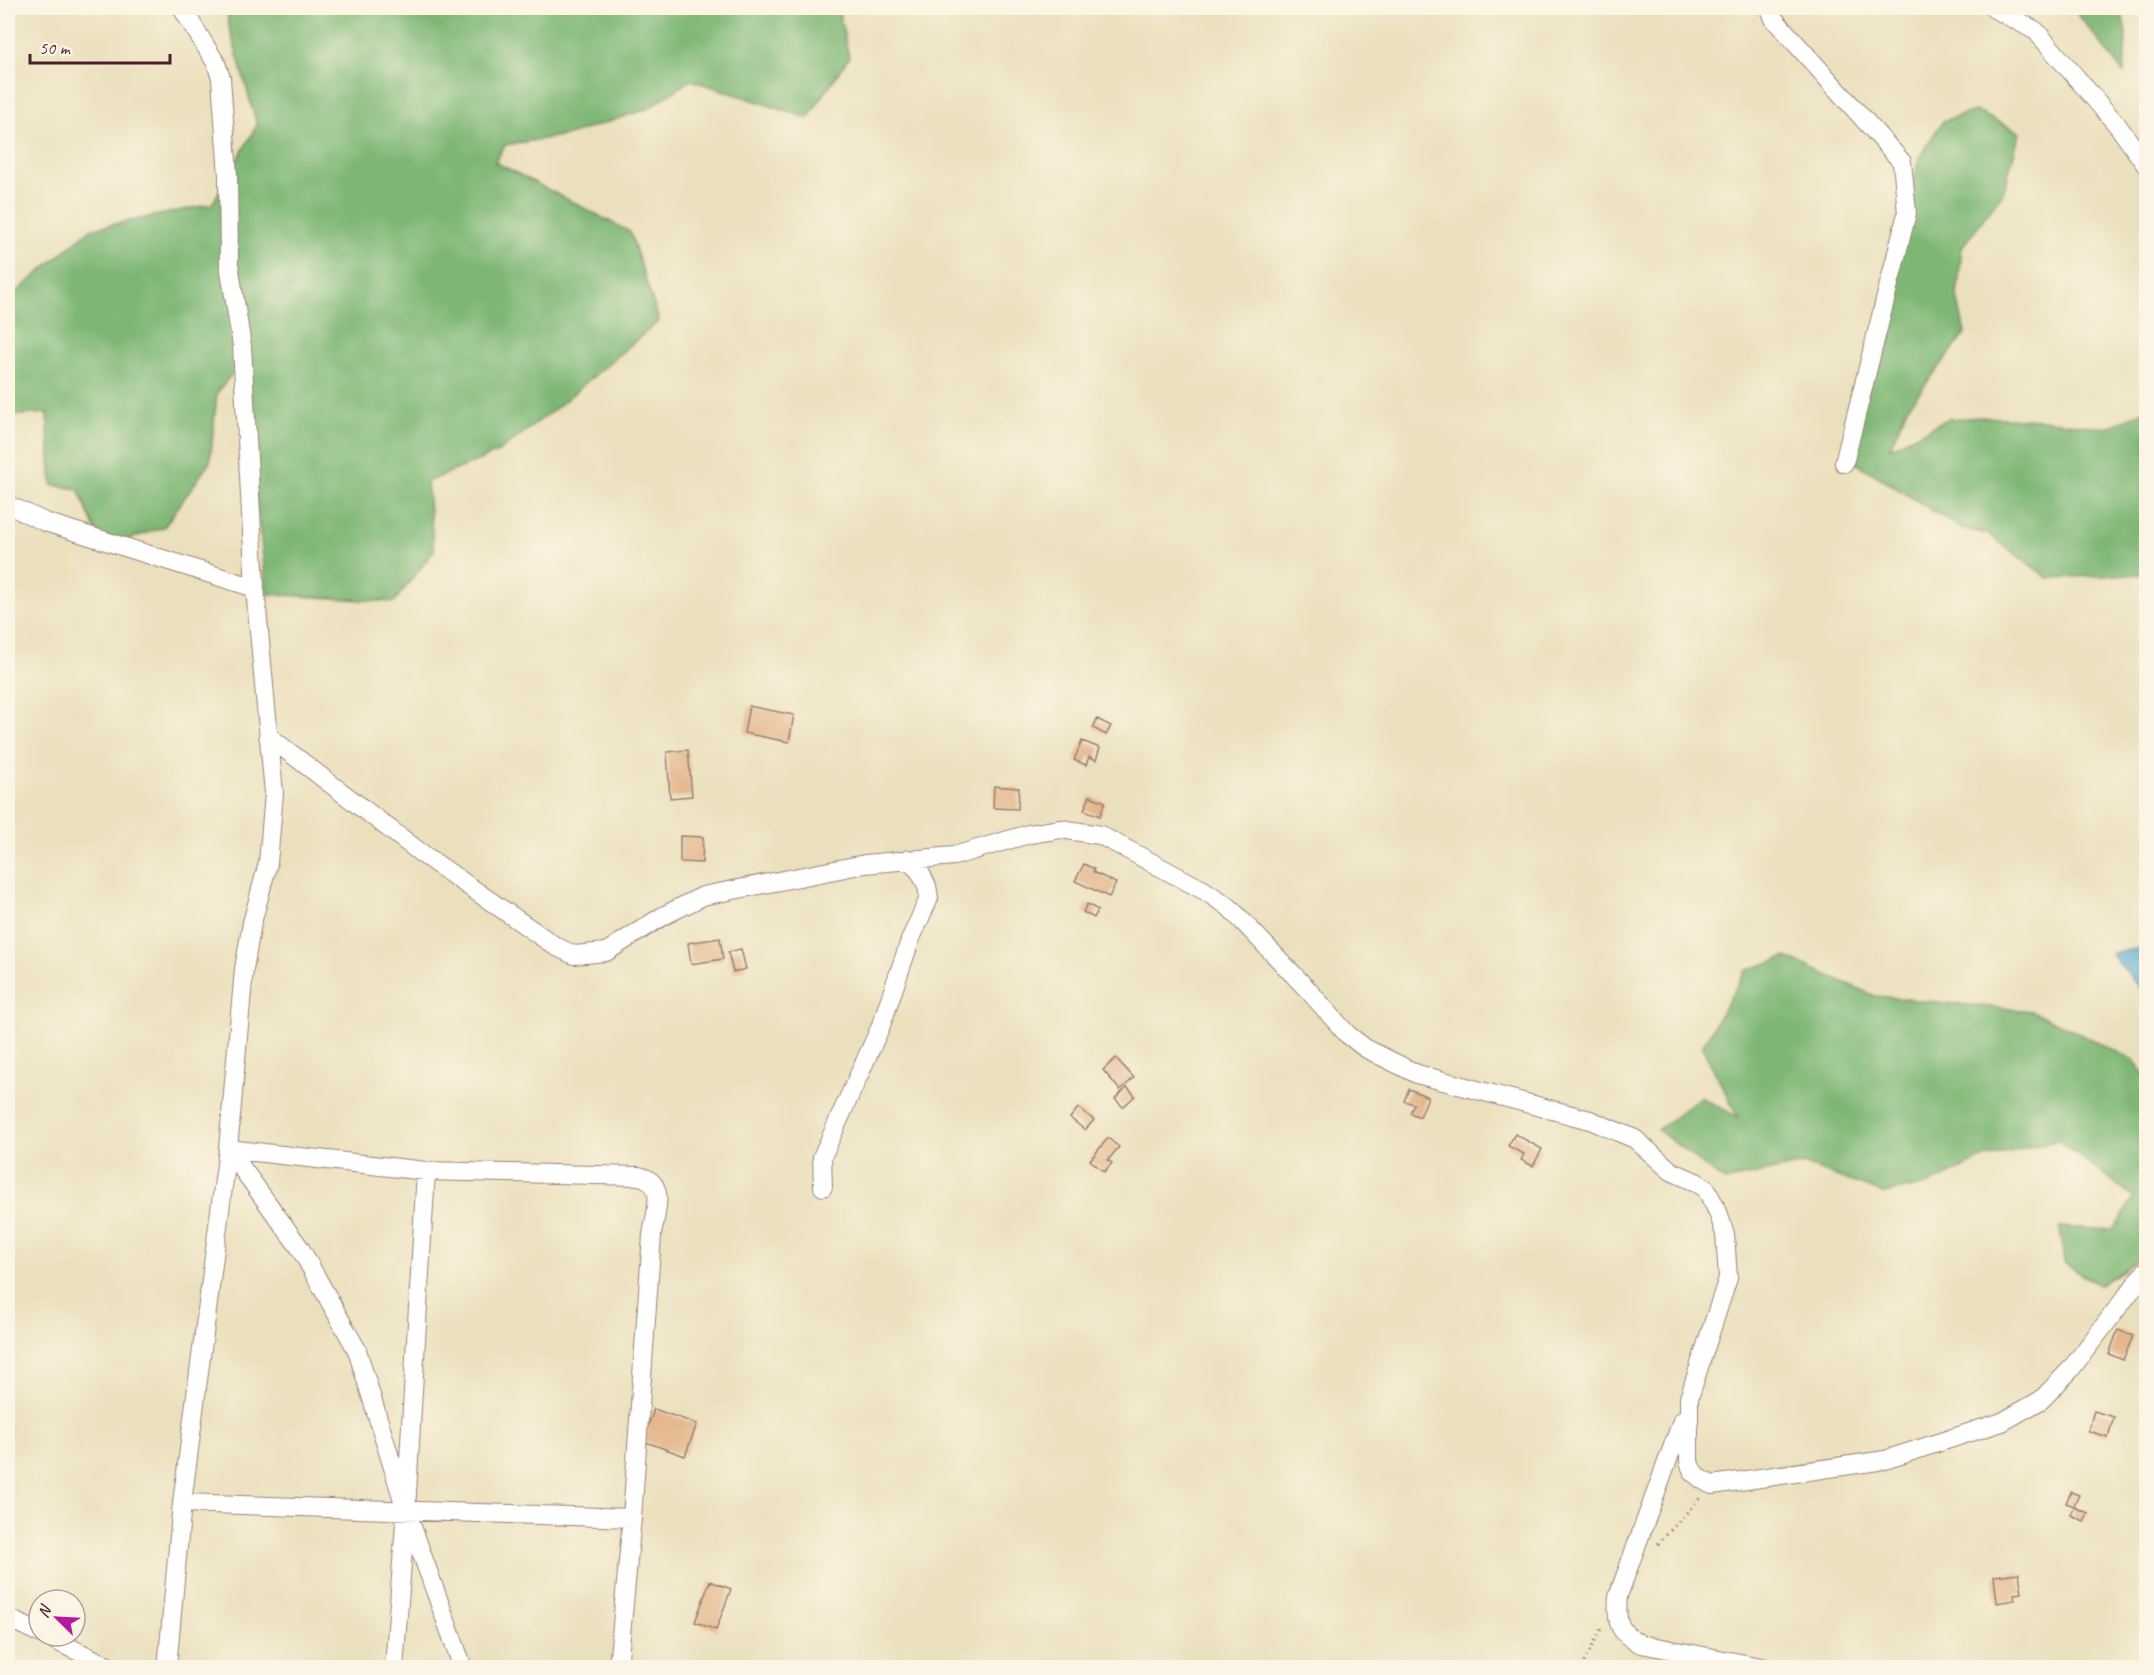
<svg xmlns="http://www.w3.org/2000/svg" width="2154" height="1675" font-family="Caveat,sans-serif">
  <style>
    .forest { fill: #7eb774; stroke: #646b50; stroke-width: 1.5 }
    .water { fill: #4ea9cc; stroke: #4c647c; stroke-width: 1.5 }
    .building { fill: #e4b88d }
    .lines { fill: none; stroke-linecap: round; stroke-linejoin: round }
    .minor-casing { stroke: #9a8074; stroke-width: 20 }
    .path { stroke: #9a8074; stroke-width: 3; stroke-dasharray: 1.5 4.5; stroke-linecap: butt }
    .minor { stroke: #fff; stroke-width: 18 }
  </style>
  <rect width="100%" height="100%" fill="#fcf5e5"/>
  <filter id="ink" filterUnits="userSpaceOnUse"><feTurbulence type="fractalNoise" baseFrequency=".0167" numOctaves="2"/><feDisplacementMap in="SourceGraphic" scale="12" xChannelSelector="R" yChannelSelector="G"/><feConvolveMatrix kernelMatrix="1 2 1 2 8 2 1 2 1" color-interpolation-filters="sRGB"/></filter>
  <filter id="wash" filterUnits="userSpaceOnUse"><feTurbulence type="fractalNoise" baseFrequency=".008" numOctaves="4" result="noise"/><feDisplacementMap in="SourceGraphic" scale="24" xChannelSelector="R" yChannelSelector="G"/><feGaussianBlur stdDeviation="1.35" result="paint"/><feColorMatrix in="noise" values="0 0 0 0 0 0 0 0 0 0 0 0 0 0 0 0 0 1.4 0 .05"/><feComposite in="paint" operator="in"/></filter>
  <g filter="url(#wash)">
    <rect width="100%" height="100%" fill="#ebe0bd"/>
    <path class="forest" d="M226,8H838L849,57L808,118L691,80L647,109L568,135L505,145L495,162L630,232L659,321L555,409L498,452L427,482L434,551L394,602L267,594L241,362L217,393L210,462L164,527L103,548L78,489L52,485L47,413L8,416V299L91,229L212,204L257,125L229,26Z
      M2073,8H2121L2126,34L2124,74Z
      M1975,111L2020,132L2003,193L1962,247L1957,296L1965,334L1907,408L1890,448L1947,419L1982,417L2043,420L2107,428L2146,410V574L2048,578L1988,534L1960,528L1845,456L1920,156L1943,121Z
      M1786,957L1875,996L2032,1011L2134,1060L2146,1076V1255L2099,1285L2064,1263L2060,1227L2113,1230L2134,1198L2058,1140L1984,1158L1928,1185L1883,1193L1803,1164L1724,1181L1658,1130L1700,1097L1738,1117L1702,1047L1746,970Z"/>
    <path class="water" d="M2146,947V995L2111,954Z"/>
    <g id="blocks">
      <path class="building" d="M749,706L794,715L789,742L744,733Z
        M1097,719L1111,726L1106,735L1093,728Z
        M1082,741L1100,748L1096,760L1089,757L1086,765L1074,760Z
        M688,750L692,796L670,798L667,752Z
        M994,786L1019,788L1018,809L993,808Z
        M1090,796L1105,802L1100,816L1084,810Z
        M680,836L703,837L702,863L680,862Z
        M1084,864L1094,869L1093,872L1116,883L1109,897L1075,881Z
        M1087,904L1098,910L1094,918L1083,912Z
        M720,938L723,959L691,964L688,943Z
        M741,949L746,969L733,972L728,952Z
        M1116,1058L1134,1078L1120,1090L1103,1070Z
        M1127,1087L1135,1096L1123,1107L1115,1099Z
        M1409,1089L1428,1097L1420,1117L1410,1113L1414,1104L1404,1101Z
        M1078,1108L1094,1120L1085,1130L1070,1118Z
        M1515,1134L1542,1149L1533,1166L1521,1160L1524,1154L1508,1146Z
        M1108,1138L1119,1147L1108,1160L1112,1163L1104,1172L1090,1160Z
        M2118,1330L2133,1336L2123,1360L2109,1354Z
        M654,1409L697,1424L685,1456L643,1441Z
        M2094,1411L2114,1417L2108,1437L2088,1431Z
        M2071,1492L2079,1495L2074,1506L2066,1503Z
        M2074,1507L2088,1513L2084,1521L2071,1515Z
        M2019,1573L2022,1593L2014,1594L2015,1600L1997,1603L1994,1576Z
        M710,1581L731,1589L716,1630L695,1622Z"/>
    </g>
  </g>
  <g filter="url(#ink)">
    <use href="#blocks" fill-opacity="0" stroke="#9a8074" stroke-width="1.5"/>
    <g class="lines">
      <g class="minor-casing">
        <path id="minor" d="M1770,8L1774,19L1902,162L1907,213L1844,463
          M1993,8L2036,31L2118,126L2146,165
          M8,505L45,522L255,588
          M268,736L421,853L555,946L574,955L606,952L663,916L703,896L865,864L954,856L1029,834L1061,829L1100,835L1205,891L1229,907L1309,991L1347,1034L1365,1048L1417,1074L1590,1120L1635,1139L1671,1171L1698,1183L1706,1189L1718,1212L1725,1234L1728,1278L1689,1398V1460C1690,1473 1701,1480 1712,1485L1885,1460L2002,1422L2041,1400L2070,1370L2146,1271
          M228,1149L426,1171L639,1176C668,1182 655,1214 652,1235L632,1518L618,1668
          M228,1149L300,1248L357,1350L406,1510L463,1668
          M823,1187L822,1157L880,1028L911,938L929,898L927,886L920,872L908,859
          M1682,1421L1618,1596C1616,1620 1617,1633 1641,1644L1766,1668
          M182,1503L632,1518
          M8,1618L39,1633
          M46,1636L112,1668
          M167,1668L182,1503L228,1149L244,969L252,923L268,863L274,793L255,588L242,346L229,264L228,176L221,78L216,63L182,8
          M394,1668L406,1510L426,1171"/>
      </g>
      <path class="path" d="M1658,1544L1700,1498
        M1581,1668L1601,1629"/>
      <use href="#minor" class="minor"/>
    </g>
  </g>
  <rect width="2154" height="1675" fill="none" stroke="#fcf5e5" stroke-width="30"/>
  <g transform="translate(57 1618) rotate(294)"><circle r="28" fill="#fcf5e5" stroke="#b59f9b" stroke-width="1.5"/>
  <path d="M0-4.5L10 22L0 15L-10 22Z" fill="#b5179e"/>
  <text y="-9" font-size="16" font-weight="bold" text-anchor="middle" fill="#4a1f2b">N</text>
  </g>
  <path d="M30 54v9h140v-9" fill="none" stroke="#4a1f2b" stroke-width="3"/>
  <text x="39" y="54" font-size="18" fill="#4a1f2b" stroke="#fcf5e5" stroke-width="4.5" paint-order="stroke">50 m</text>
</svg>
